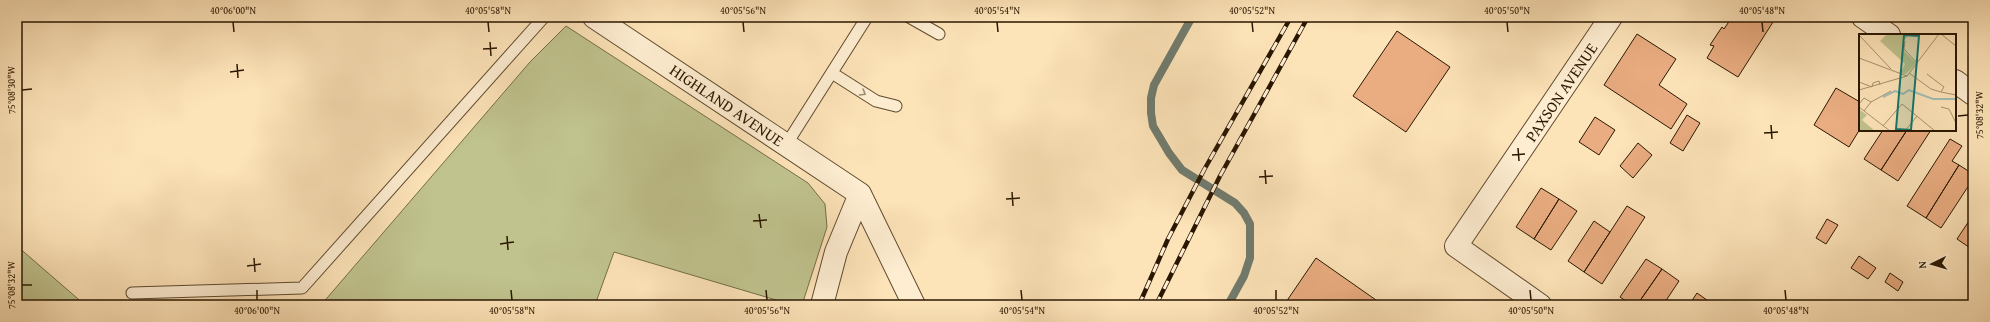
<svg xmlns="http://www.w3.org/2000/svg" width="1990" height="322" font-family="'Gentium Book Plus',serif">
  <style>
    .green { fill: #c0c38e; stroke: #756d48 }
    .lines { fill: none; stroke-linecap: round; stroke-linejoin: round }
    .stream { stroke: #717b6e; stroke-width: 8 }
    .building { fill: #eaad81; stroke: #2a1701 }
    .service-casing { stroke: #5f4a2f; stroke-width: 13 }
    .minor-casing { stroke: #5f4a2f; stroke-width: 24 }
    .tertiary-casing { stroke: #5f4a2f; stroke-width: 24 }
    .service { stroke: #feedd1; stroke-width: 11 }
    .minor { stroke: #feedd1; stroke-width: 22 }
    .tertiary { stroke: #feedd1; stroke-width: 22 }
    .rail-casing { stroke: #2a1701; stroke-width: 4.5 }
    .rail { stroke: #feedd1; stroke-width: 3; stroke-dasharray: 9; stroke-linecap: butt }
    .oneway { stroke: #9f8d73 }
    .ticks { fill: none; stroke: #2a1701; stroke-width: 1.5 }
    .labels { text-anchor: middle; stroke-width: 3; stroke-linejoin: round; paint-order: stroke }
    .street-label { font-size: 16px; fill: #2a1701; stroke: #feedd1 }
    .inset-river { fill: none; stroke: #a1bdb6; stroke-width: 2 }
    .inset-road { fill: none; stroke: #a9916f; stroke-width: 1 }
    .view { fill: #0f766e; fill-opacity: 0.15; stroke: #0f766e; stroke-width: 2 }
    .inset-edge { fill: none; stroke: #2a1701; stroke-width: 2 }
    .neatline { fill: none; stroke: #2a1701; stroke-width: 1.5 }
    .ticks-label { font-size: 10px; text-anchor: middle; fill: #2a1701 }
  </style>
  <rect width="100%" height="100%" fill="#fde3b8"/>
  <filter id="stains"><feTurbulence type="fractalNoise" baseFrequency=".005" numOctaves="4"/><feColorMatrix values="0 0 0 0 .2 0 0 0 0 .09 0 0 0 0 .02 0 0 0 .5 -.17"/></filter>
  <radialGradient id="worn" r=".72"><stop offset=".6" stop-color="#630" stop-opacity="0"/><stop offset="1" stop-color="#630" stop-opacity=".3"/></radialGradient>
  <path class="green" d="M566,26L808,183L825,204L827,227L802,305H793L614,252L595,305H321L530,62Z
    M17,246L85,305H17Z"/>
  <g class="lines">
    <path class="stream" d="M1192,17L1154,85L1151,98V113L1153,126L1169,153L1182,170L1235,203L1244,213L1250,224V258L1244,276L1228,305"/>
  </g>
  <path class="building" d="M1732,17H1766L1773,22L1738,77L1707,58L1714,46L1710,45L1722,27L1724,29Z
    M1397,31L1450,67L1406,132L1353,96Z
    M1637,34L1676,59L1659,85L1687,104L1671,129L1604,85Z
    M1836,88L1860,102V129L1849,147L1814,125Z
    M1687,115L1700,123L1683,151L1670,143Z
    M1595,117L1615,130L1599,155L1579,142Z
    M1883,130H1907L1881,170L1864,159Z
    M1907,130H1931L1898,181L1881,170Z
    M1950,139L1962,146L1952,161L1959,165L1926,218L1907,206Z
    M1638,143L1652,155L1633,178L1620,166Z
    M1959,165L1973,174V179L1941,228L1926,218Z
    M1541,188L1559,199L1534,239L1516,227Z
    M1559,199L1577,211L1551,250L1534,239Z
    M1627,206L1645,217L1602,284L1584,272Z
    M1973,215V250L1957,239Z
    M1827,219L1838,225L1826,244L1816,238Z
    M1594,221L1610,232L1584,272L1568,261Z
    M1859,256L1876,268L1868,279L1851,268Z
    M1316,258L1376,300L1372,305H1284Z
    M1646,259L1662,269L1637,305H1632L1620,297Z
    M1662,269L1679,281L1663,305H1637Z
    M1890,273L1903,282L1898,291L1885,282Z
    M1697,293L1714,305H1689Z"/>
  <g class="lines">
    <g class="service-casing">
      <path id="service" d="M909,17L939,34
        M832,73L876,101L896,106
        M786,145L867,17
        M132,293L302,288L544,17"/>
    </g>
    <g class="minor-casing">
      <path id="minor" d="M1863,17L1889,35
        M1955,81L1973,94
        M1540,305L1456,246L1611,17"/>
    </g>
    <g class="tertiary-casing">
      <path id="tertiary" d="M594,17L860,194
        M860,194L914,305
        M822,305L836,252L860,194"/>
    </g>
    <use href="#service" class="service"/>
    <use href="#minor" class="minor"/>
    <use href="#tertiary" class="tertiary"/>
    <g class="rail-casing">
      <path id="rail" d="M1139,305L1168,239L1204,170L1291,17
        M1156,305L1220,176L1308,17"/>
    </g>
    <use href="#rail" class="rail"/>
  </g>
  <defs><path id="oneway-chevron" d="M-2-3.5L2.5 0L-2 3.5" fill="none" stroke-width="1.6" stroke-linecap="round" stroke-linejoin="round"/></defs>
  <use class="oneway" href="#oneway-chevron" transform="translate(863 93) rotate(31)"/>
  <path class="ticks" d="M233,22L234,32M488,22L489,32M743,22L744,32M997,22L998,32M1252,22L1253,32M1507,22L1508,32M1762,22L1763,32M490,42L491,56M483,49L497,48M237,64L238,78M230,72L244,70M22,90L32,89M1958,116L1968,115M1771,125L1772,139M1764,133L1778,132M1518,148L1519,161M1512,155L1525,154M1265,170L1266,184M1259,177L1273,176M1012,192L1013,206M1006,199L1020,198M759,214L761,228M753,221L767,220M507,236L508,250M500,244L514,242M254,258L255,272M247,266L261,264M22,285H32M257,290V300M511,290L512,300M766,290L767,300M1021,290L1022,300M1276,290V300M1530,290L1531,300M1785,290L1786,300"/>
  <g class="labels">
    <g class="street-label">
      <text transform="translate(1561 92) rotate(-56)" y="6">PAXSON AVENUE</text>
      <text transform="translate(727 105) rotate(34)" y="6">HIGHLAND AVENUE</text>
    </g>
  </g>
  <g transform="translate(1859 34)">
    <rect width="97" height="97" fill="#fde3b8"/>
    <path d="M28,0H51L45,6L44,16L57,29L47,40L42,39L46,30L21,7ZM1,76L8,81L3,86L16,97H0Z" fill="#c0c38e"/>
    <path class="inset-river" d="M24,63L36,57L44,60L50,56L74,65H97"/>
    <path class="inset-road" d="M82,0L97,12M0,1L32,35M46,7L45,15L58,29M0,24L48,42M50,39L72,55L82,58L85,53L68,40M48,42L80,0M0,48L13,53L14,49L20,47L21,51M0,56L48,42M82,58L97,61M12,68L32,57M0,70L5,64L12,68L5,77M0,73L31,97M82,73L90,75L97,89M24,92L43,70L76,97M46,97L58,82"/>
    <path class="view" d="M45,1L60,2L52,96L37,95Z"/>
    <rect width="97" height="97" class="inset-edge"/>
  </g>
  <rect width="1990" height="322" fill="none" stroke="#fde3b8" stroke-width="44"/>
  <g transform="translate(1932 264) rotate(265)" stroke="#feedd1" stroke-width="3" paint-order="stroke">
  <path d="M0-3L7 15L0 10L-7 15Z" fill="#2a1701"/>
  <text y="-6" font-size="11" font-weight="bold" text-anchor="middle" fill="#2a1701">N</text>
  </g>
  <rect x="22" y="22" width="1946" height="278" class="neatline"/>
  <g class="ticks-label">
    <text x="233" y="14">40°06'00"N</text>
    <text x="488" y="14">40°05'58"N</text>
    <text x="743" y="14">40°05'56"N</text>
    <text x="997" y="14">40°05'54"N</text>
    <text x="1252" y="14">40°05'52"N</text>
    <text x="1507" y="14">40°05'50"N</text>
    <text x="1762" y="14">40°05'48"N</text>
    <text transform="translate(11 90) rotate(-90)" y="4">75°08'30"W</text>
    <text transform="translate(1979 115) rotate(-90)" y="4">75°08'32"W</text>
    <text transform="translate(11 285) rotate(-90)" y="4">75°08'32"W</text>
    <text x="257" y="314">40°06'00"N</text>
    <text x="512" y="314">40°05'58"N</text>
    <text x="767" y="314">40°05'56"N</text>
    <text x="1022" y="314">40°05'54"N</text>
    <text x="1276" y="314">40°05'52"N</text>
    <text x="1531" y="314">40°05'50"N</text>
    <text x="1786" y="314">40°05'48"N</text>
  </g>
  <rect width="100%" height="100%" filter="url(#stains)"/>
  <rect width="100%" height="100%" fill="url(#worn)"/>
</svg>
